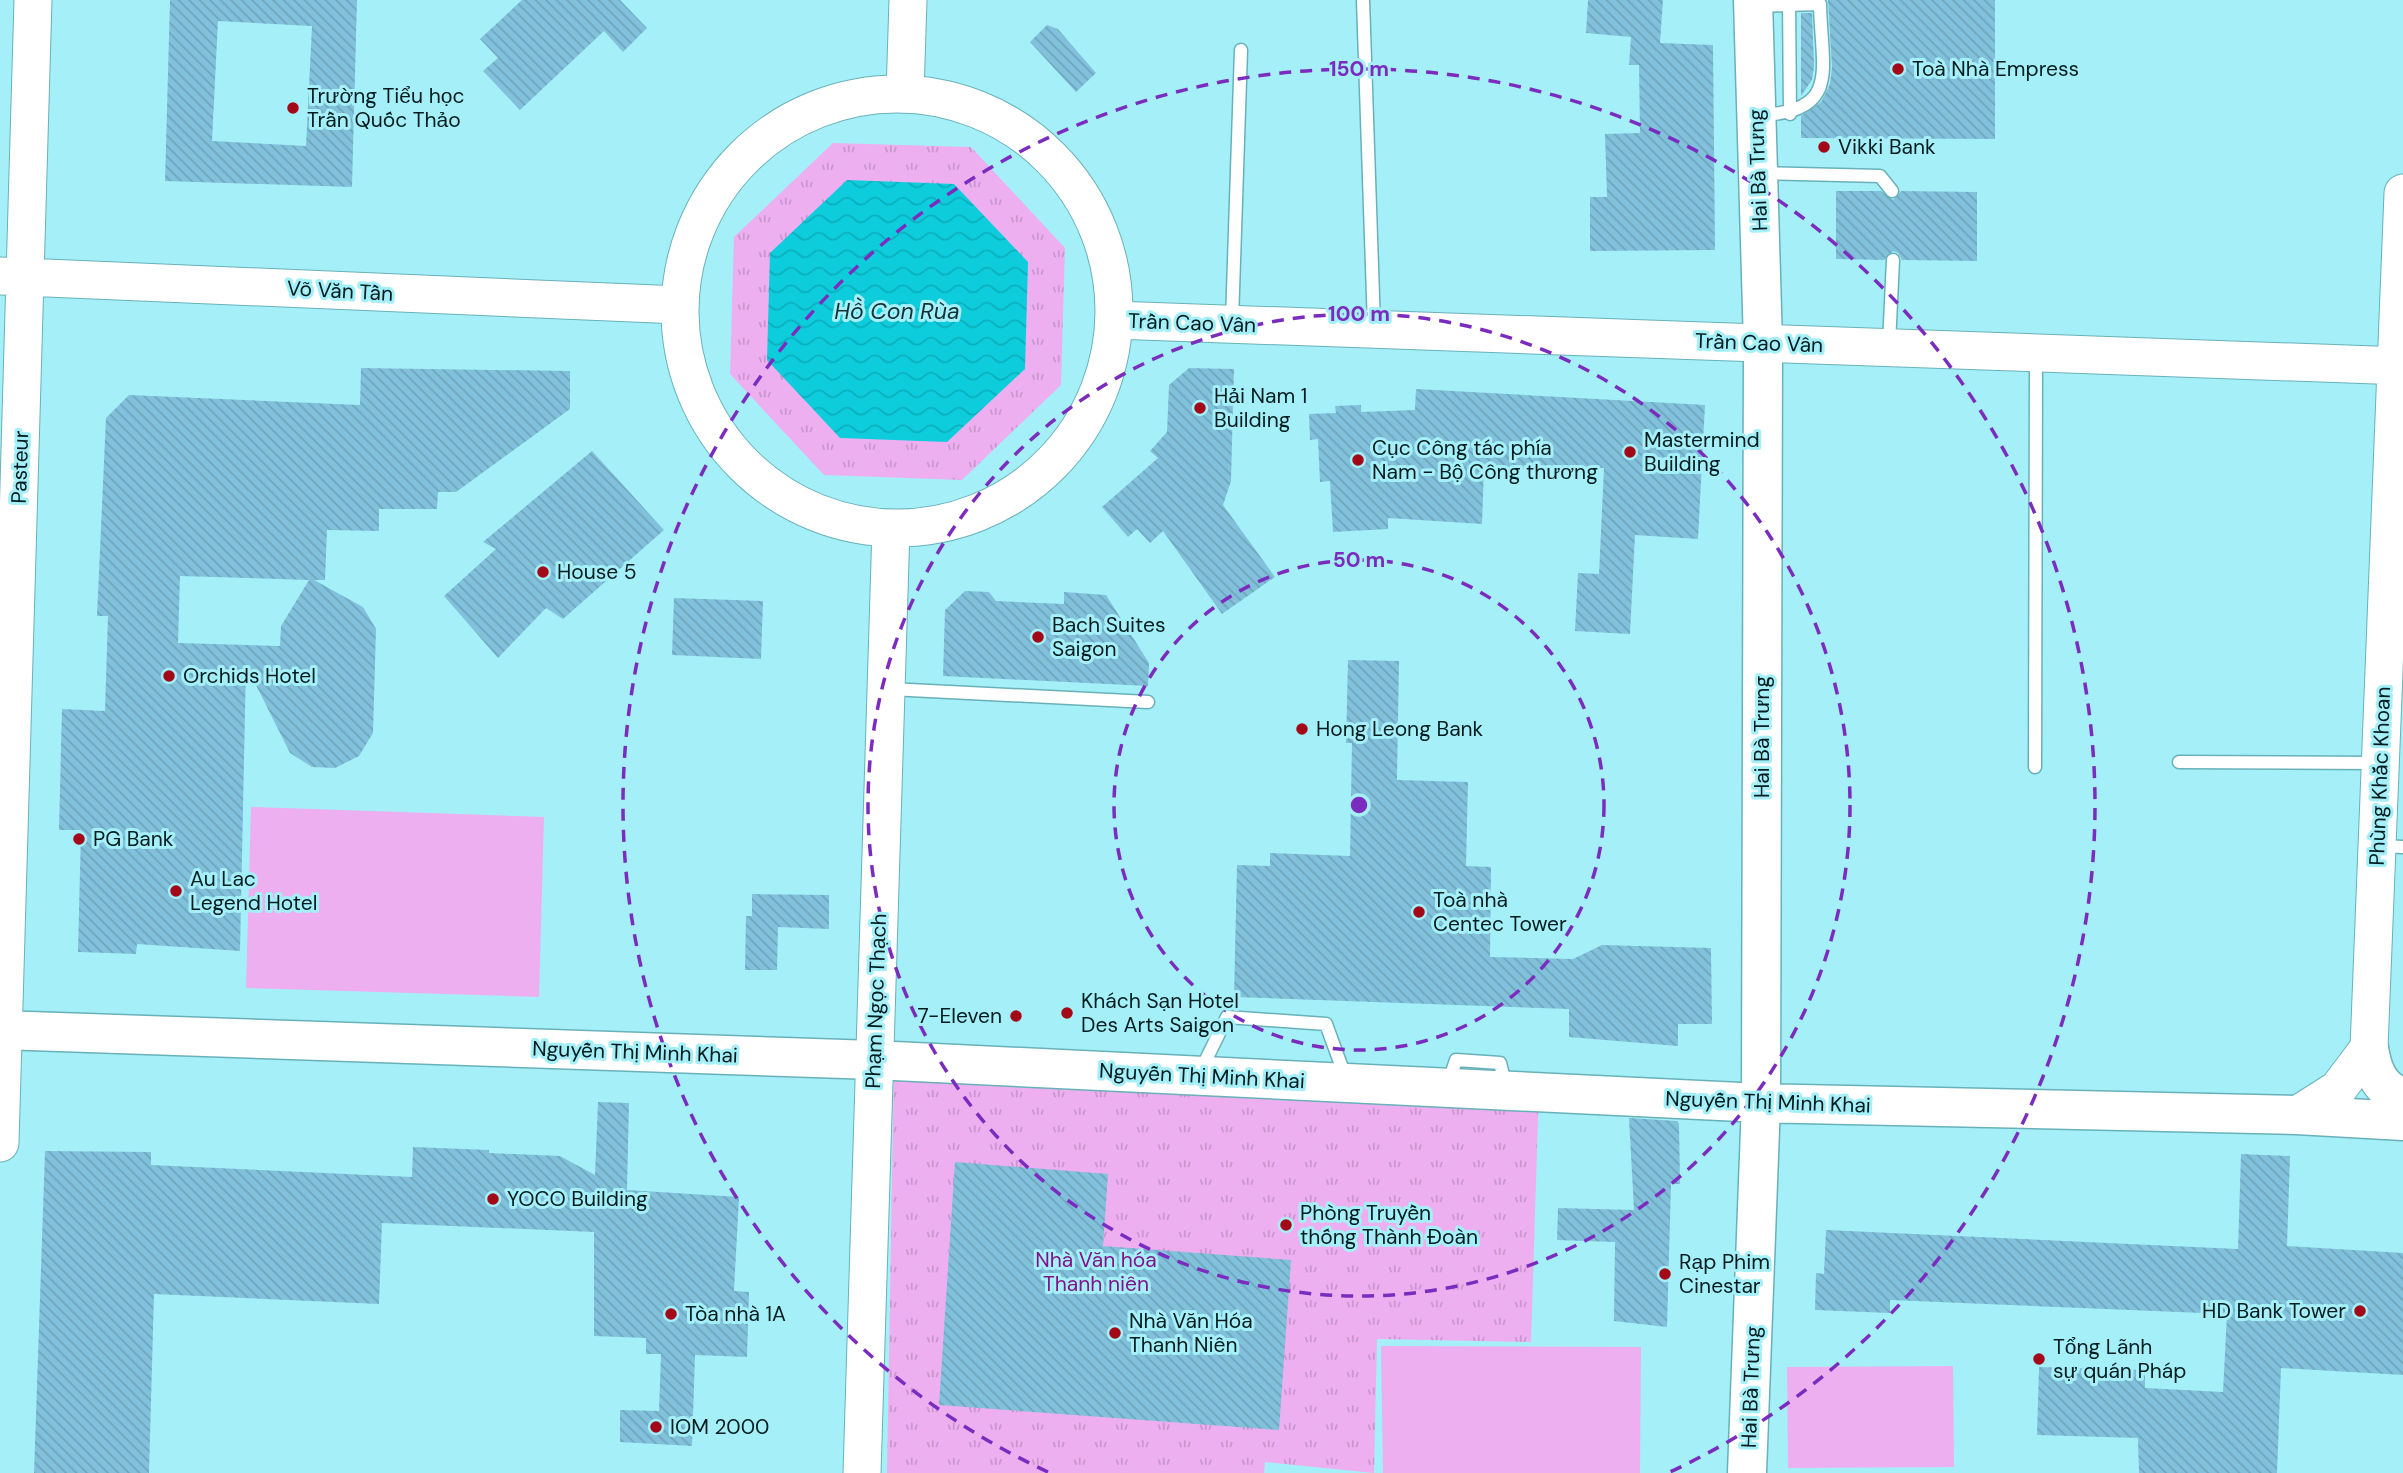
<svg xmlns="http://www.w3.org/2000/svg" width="2403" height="1473" font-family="'DM Sans',sans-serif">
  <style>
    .park { fill: url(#park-tufts) }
    .pitch { fill: #edaff0 }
    .water { fill: url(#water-waves) }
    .building { fill: url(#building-back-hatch); fill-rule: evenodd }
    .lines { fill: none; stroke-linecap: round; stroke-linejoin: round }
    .lane-casing { stroke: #68b1b9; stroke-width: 15 }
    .secondary-casing { stroke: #68b1b9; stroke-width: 39 }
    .primary-casing { stroke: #68b1b9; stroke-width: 41 }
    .lane { stroke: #fff; stroke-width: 12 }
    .secondary { stroke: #fff; stroke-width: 37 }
    .primary { stroke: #fff; stroke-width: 38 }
    .ring { fill: none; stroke: #7b2cbf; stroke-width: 3.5; stroke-dasharray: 12 9 }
    .poi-dot { fill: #a30819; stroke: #a5f0f8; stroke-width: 2.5 }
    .labels { text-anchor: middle; stroke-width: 6; stroke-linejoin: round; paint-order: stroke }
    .poi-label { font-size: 21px; fill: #001c1f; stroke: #a5f0f8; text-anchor: start }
    .street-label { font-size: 21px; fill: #001c1f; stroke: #a5f0f8 }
    .park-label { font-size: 21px; fill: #83118b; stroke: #a5f0f8 }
    .water-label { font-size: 23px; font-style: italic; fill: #113236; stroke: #a5f0f8 }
    .centre { fill: #7b2cbf; stroke: #a5f0f8; stroke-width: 3.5 }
    .ring-label { font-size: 21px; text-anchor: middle; font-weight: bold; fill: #7b2cbf; stroke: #a5f0f8; stroke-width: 6; stroke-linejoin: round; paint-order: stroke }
  </style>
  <defs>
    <pattern id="park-tufts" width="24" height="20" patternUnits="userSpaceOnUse" patternTransform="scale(1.75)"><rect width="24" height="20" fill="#edaff0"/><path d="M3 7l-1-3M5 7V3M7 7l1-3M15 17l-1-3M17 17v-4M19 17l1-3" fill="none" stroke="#c996cd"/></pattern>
    <pattern id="water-waves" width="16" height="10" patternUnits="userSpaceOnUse" patternTransform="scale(1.75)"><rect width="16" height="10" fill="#0dcddd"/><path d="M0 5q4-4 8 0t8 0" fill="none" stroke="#0bafbd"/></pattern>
    <pattern id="building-back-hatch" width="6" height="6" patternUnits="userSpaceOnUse" patternTransform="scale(1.75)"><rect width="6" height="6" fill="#82c1db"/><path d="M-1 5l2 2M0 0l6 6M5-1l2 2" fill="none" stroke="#6ea5bc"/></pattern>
  </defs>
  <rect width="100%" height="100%" fill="#a5f0f8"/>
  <path class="park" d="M833,143L971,147L1065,248L1061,385L962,480L824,475L730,374L734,237Z
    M894,1062L1539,1087L1531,1342L1377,1339L1374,1473L1265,1462L1264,1473H887Z"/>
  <path class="pitch" d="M251,807L544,817L539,997L246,988Z
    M1381,1346L1641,1347L1640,1473H1383Z
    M1953,1366L1954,1467L1788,1468L1787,1367Z"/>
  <path class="water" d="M847,180L954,184L1028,262L1025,369L947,442L840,438L767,360L770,253Z"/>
  <path class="building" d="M170,0H357L352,187L165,181ZM218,21L312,26L306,146L212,141Z
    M522,0H620L647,28L623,52L604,31L520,110L483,71L498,58L480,39Z
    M1588,0H1663L1660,43L1713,45L1715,250L1590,251V197H1607L1605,134L1640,133L1639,65H1629L1631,37L1586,33Z
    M1828,0H1995V139L1801,138V116L1821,102L1830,84L1832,67Z
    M1801,13H1812L1814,66L1812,80L1801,96Z
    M1047,25L1058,29L1096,73L1076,92L1030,42Z
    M1836,191H1881L1893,200L1901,191L1977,192V261L1902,260L1898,253L1893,251L1884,260L1836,259Z
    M361,368L570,371V409L456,492H438L437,509H379V531L327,530L325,580H314L363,607L376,629L373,733L359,756L335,768L312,767L290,753L246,665L240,951L137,944L136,954L78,952L81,830H59L62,709L105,711L108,616H97L106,418L129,395L360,405ZM180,576L309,580L281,626L280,646L178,643Z
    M1189,368L1234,369L1231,481L1223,505L1275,577L1222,614L1163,531L1150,543L1137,529L1128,537L1102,507L1158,458L1150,451L1167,432L1169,385Z
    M1416,389L1705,405L1698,539L1635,535L1630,634L1575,631L1578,573L1599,574L1604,468L1524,465L1523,470L1484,468L1482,524L1388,518V529L1333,532L1330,481L1320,482L1318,439L1310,440L1309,414L1336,413L1335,406L1361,405V412L1415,410Z
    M592,451L664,530L563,619L546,608L498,658L444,596L496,549L483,542Z
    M965,591L989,592L996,601L1064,604V592L1106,595L1149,663L1148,686L943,676L945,610Z
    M674,598L763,601L761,659L672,655Z
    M1348,660L1399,661L1397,780L1468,782L1466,866L1491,867L1490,957L1573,959L1602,945L1711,948L1712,1024H1678V1046L1569,1037V1009L1234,997L1237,865L1270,866V853L1350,856L1352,743H1346Z
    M752,894L829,895V929L778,927L777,970H745L746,916H752Z
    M598,1102L629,1103L627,1190L739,1197L734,1291L749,1292L747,1357L695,1355L692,1446L620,1442V1410L659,1411L661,1354H646V1338L594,1336V1232L382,1223L379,1304L154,1294L149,1473H34L45,1151L151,1152V1165L412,1177L413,1147L489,1150V1153L560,1156L595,1175Z
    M1629,1118L1677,1121L1679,1124L1680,1184H1671L1667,1327L1614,1321L1615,1242L1557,1240L1558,1208L1634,1210Z
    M2241,1154L2290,1156L2287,1246L2403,1253V1375L2281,1368L2277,1473H2139L2138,1438L2037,1435L2039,1367L2145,1370V1388L2223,1392L2227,1314L1890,1300V1313L1815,1310L1816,1273L1824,1274L1826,1230L2238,1249Z
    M955,1162L1108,1174L1103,1246L1291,1260L1279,1430L939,1405Z"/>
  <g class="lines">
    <g class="lane-casing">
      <path id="lane" d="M1363,0L1374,326
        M1789,0L1790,114
        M1757,6L1820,4C1821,69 1842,112 1759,115
        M1763,173L1880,176L1892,191
        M1232,321L1241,50
        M1889,344L1893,260
        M890,689L1148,702
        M2179,762L2377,763
        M2035,767L2036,357
        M2381,846L2403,847
        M1200,1072L1227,1017L1326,1024L1345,1076
        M1448,1084L1456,1060L1500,1063L1506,1087"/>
    </g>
    <g class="secondary-casing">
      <path id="secondary" d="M905,94L908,0
        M680 311a217 217 0 1 1 434 0a217 217 0 1 1-434 0Z
        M0,276L680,305
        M1114,320L2403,366
        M2297,1115L2338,1089L2369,1048L2403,193
        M0,1143L33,0
        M862,1473L891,528"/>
    </g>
    <g class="primary-casing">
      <path id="primary" d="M0,1030L874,1060L1761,1103L2297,1115L2403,1121
        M2369,1048C2372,1069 2380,1092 2403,1096
        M1747,1473L1761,1103L1763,344L1753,0"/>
    </g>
    <use href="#lane" class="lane"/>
    <use href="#secondary" class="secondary"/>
    <use href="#primary" class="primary"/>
  </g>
  <g class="ring">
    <circle cx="1359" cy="805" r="245"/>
    <circle cx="1359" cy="805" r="491"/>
    <path d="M1048 1472A736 736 0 1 1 1670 1472"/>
  </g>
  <g class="poi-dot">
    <circle cx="1898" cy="69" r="7"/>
    <circle cx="293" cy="108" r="7"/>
    <circle cx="1824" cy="147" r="7"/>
    <circle cx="1200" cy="408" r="7"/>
    <circle cx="1630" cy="452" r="7"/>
    <circle cx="1358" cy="460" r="7"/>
    <circle cx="543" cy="572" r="7"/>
    <circle cx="1038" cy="637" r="7"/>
    <circle cx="169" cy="676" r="7"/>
    <circle cx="1302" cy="729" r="7"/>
    <circle cx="79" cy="839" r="7"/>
    <circle cx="176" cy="891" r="7"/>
    <circle cx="1419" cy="912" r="7"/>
    <circle cx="1067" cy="1013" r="7"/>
    <circle cx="1016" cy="1016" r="7"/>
    <circle cx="493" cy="1199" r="7"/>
    <circle cx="1286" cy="1225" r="7"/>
    <circle cx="1665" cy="1274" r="7"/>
    <circle cx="2360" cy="1311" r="7"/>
    <circle cx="671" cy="1314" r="7"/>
    <circle cx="1115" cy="1333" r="7"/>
    <circle cx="2039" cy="1359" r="7"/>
    <circle cx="656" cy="1427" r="7"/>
  </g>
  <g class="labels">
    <g class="poi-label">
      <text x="1912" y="76">Toà Nhà Empress</text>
      <text x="307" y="103">Trường Tiểu học<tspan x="307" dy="24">Trần Quốc Thảo</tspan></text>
      <text x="1838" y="154">Vikki Bank</text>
      <text x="1214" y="403">Hải Nam 1<tspan x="1214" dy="24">Building</tspan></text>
      <text x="1644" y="447">Mastermind<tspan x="1644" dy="24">Building</tspan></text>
      <text x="1372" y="455">Cục Công tác phía<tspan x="1372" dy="24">Nam - Bộ Công thương</tspan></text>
      <text x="557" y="579">House 5</text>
      <text x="1052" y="632">Bach Suites<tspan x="1052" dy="24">Saigon</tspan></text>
      <text x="183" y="683">Orchids Hotel</text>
      <text x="1316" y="736">Hong Leong Bank</text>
      <text x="93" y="846">PG Bank</text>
      <text x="190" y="886">Au Lac<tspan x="190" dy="24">Legend Hotel</tspan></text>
      <text x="1433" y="907">Toà nhà<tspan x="1433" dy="24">Centec Tower</tspan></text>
      <text x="1081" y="1008">Khách Sạn Hotel<tspan x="1081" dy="24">Des Arts Saigon</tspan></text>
      <text x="1002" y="1023" text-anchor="end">7-Eleven</text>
      <text x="507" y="1206">YOCO Building</text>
      <text x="1300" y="1220">Phòng Truyền<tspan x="1300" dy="24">thống Thành Đoàn</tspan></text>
      <text x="1679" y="1269">Rạp Phim<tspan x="1679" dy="24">Cinestar</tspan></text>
      <text x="2346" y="1318" text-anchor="end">HD Bank Tower</text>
      <text x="685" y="1321">Tòa nhà 1A</text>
      <text x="1129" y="1328">Nhà Văn Hóa<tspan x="1129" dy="24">Thanh Niên</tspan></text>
      <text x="2053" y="1354">Tổng Lãnh<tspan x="2053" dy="24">sự quán Pháp</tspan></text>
      <text x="670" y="1434">IOM 2000</text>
    </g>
    <g class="street-label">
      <text transform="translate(1758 170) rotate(-92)" y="7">Hai Bà Trưng</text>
      <text transform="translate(340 291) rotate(3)" y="7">Võ Văn Tần</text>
      <text transform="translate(1192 323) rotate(2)" y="7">Trần Cao Vân</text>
      <text transform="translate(1759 343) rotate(2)" y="7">Trần Cao Vân</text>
      <text transform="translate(20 467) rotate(-88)" y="7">Pasteur</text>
      <text transform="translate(1762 737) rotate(-90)" y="7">Hai Bà Trưng</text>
      <text transform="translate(2380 776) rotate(-88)" y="7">Phùng Khắc Khoan</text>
      <text transform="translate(876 1001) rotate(-88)" y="7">Phạm Ngọc Thạch</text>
      <text transform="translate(635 1052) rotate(2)" y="7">Nguyễn Thị Minh Khai</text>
      <text transform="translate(1202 1076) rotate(3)" y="7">Nguyễn Thị Minh Khai</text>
      <text transform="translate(1768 1102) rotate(2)" y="7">Nguyễn Thị Minh Khai</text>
      <text transform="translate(1751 1387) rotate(-88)" y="7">Hai Bà Trưng</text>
    </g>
    <g class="park-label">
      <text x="1096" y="1267">Nhà Văn hóa<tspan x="1096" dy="24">Thanh niên</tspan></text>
    </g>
    <g class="water-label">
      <text x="897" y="319">Hồ Con Rùa</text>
    </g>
  </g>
  <circle cx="1359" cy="805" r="10" class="centre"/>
  <g class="ring-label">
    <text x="1359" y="76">150 m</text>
    <text x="1359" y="321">100 m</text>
    <text x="1359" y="567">50 m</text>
  </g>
</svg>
